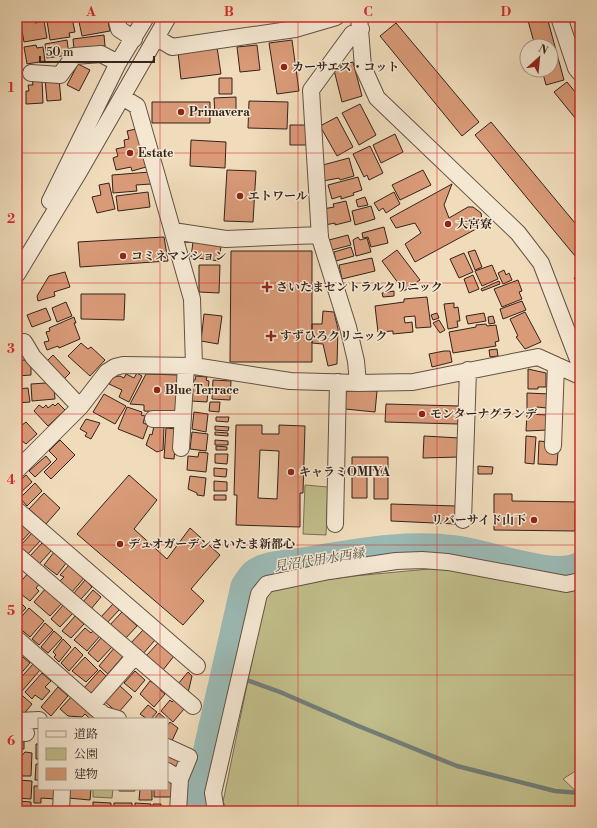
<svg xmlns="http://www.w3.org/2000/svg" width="597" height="828" font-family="'Libre Bodoni','Noto Serif JP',serif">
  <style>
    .green { fill: #c1be8b; stroke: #7a7053 }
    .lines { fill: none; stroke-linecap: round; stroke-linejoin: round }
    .stream { stroke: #727e77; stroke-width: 4.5 }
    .river { stroke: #9bbab5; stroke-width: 27 }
    .building { fill: #d99a78; stroke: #34231b; fill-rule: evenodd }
    .minor-casing { stroke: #635143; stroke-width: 18 }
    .minor { stroke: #f5e8d3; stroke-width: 16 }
    .grid { fill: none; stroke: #d62828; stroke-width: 1; stroke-opacity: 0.55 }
    .poi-dot { fill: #8f2418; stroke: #f5e8d3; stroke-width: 1.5 }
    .labels { text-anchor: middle; stroke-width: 3; stroke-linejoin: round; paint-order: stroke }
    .poi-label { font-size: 12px; font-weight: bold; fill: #34231b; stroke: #f5e8d3; text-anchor: start }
    .water-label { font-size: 13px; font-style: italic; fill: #535049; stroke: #f5e8d3 }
    .neatline { fill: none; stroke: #d62828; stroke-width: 1.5 }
    .grid-label { font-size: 13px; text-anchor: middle; font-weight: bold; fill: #d62828 }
  </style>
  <rect width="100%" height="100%" fill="#f0dcbb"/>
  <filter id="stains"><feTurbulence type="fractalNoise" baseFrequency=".005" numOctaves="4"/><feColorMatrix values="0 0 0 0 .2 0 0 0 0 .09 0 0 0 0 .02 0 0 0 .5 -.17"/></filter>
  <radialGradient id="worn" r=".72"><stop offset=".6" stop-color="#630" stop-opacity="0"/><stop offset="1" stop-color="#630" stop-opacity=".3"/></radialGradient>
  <path class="green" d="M305,485L328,487L326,535L303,534Z
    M440,568L580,592V743L577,770L563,779L580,795V811H228L223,802L265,597L275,589L302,583L354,576Z
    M93,789H113L112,798L93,797Z"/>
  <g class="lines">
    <path class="stream" d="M247,680L280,692L356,725L457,766L555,791L580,793
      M191,771L201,775"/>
    <path class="river" d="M200,811L198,798L201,775L244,586C247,582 251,574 255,572C268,563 287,564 302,561C353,553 403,542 456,549C485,552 556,580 580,565"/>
  </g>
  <path class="building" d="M67,17V19L72,18L75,32L69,33L70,37L50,40L47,21Z
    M78,17H107L110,31L82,36Z
    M527,17H547L564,80L546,85L542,70H551V46H535Z
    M35,18V23L44,21L47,38L24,42L20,20Z
    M396,23L479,122L462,136L380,36Z
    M104,35L105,46L74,49L73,39Z
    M67,40L69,55L47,58L45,44Z
    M292,40L299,91L277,94L269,43Z
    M36,45L37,48L43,47L45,61L27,64L24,47Z
    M257,45L260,70L240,72L237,47Z
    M217,47L221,74L181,79L178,52Z
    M353,62L362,96L342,102L334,70L341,68V65Z
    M78,64L90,70L79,91L67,85Z
    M219,78H232V94H219Z
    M32,79H42L43,103L26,104V91H29L28,85H33Z
    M45,79H59L61,100L47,101Z
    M567,82L580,98V124L554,92Z
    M236,97V115L215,116L214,98Z
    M249,101L288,102L287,129L248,128Z
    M152,102H210V123H152Z
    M360,104L376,135L359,145L342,113Z
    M337,117L353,147L337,156L320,126Z
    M491,122L580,229V262L475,135Z
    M290,125H308V145H290Z
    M136,129L146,167L132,171L131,167L116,170L113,158L118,156L116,149L125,147L124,140L129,139L127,131Z
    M395,134L403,152L381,163L373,145Z
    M191,140L226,142L225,168L190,166Z
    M370,146L383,173L369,180L367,175L364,177L353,154Z
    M349,158L354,176L340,180L339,178L323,181L319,166Z
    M227,170L256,171L253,222L224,221Z
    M423,170L431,185L400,200L392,185Z
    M150,172L151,184L136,185L137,191L113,193L112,175Z
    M358,177L362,190L353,193L354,195L341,199V196L332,199L328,185Z
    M109,183L115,209L97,213L92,197L101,195L99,185Z
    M452,184L444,205L449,218L468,207H473L481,213L482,220L480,225L476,229L415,262L405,244L421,233L415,223L396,228L390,218Z
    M148,192L150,207L118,211L116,196Z
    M394,192L400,204L386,213L383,208L379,211L374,203Z
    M365,197L368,205L358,207L356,200Z
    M346,201L351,221L335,225V223L325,225L323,209L334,207L333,204Z
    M371,206L375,219L355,225L352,211Z
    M384,227L388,243L371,247L368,237L363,238L362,233Z
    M348,235L351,245L332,250L329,240Z
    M164,237L168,261L80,267L78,242Z
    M358,237L360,240L367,238L371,252L356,256L353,240Z
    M193,242L221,246L219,261L191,257Z
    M351,247L354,256L336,261L334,252Z
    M397,250L420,280L404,291L382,261Z
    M475,250L482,267L475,270L468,252Z
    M231,251H312V362H230Z
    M464,253L473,272L459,278L450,259Z
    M372,258L375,271L342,279L339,265Z
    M199,265H220L219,293L199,292Z
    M492,265L498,279L482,286L475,271Z
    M504,270L506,275L509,273L512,280L503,284L498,273Z
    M65,272L70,287L54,292L55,296L38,301L37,296L49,276Z
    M473,275L479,289L469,293L464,279Z
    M580,275V288L574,278Z
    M518,280L522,291L519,292L522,299L502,307L494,289Z
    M499,281L500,284L482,291L481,289Z
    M394,291V296L383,297L382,293Z
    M81,294H125L124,320L81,319Z
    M427,297L431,327L416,328L415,316L404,317L405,323L412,322L413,332L393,334V331L378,332L375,306L404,302V299Z
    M522,301L526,310L503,319L500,309Z
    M66,302L72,316L57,322L52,308Z
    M454,303V308L458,307L460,321H457L458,327L448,329L444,304Z
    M46,308L51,320L32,327L27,315Z
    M323,311L334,312L338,329L337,364L328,366L323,344L312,343V324H322Z
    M525,312L541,342L525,349L516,337L518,336L510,319Z
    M437,313L439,318L433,320L431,315Z
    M484,313L486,321L468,324L466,316Z
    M204,314L222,316L218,344L201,341Z
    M493,316L495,323L489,324L488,317Z
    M74,317L76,323H74L80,339L59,348L58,346L47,350L44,342L49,341L46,332L50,331L49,328Z
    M439,320L445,330L440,333L433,323Z
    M486,324L487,326L496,325L499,341L495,342L496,346L453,353L449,332L476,327V325Z
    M81,343L88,349L91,347L105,360L90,376L68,356Z
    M497,349L498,356L490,357L489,350Z
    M444,351H450L452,362L432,367L429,354Z
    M53,355L70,373L63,380L46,362Z
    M17,360H26L27,363H31V375L17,376Z
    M528,369L546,373V387H538V389H528Z
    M137,373L142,376L129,402L119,397L122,390L109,384L113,377L120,376L124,378L126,374L134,378Z
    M146,374L179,375L176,412L144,411V405L130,404Z
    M196,376L207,377L206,380L209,381L207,402L191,401L193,380H195Z
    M213,380L231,381L230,400L212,399Z
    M46,383L54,389L55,399L32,401L31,384Z
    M28,388L30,402L17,403V389Z
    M346,389L377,391L375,412L345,409Z
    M527,393L550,394L547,408L537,407V411H527Z
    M104,394L126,406L115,424L93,412Z
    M210,402H220L219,412L209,411Z
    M58,403L65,410L48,426L34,411L39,405L43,408L46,405L48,408L53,404L55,406Z
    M386,404L459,406L458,424L385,422Z
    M127,407L142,412L141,415L145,416L143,423L148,425L143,439L118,429Z
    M194,412L208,414L206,432L192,429Z
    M527,414L548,415V430L526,431Z
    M216,417H229L228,422L216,421Z
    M86,419L100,423L91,439L85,436L87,433L80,429Z
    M19,422L22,425L26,422L37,434L26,444L17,437V425Z
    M236,425H262V434H279V425L305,426L303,493H300V527L236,525L237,495H234ZM260,450L279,451L277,499L258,498Z
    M154,426L164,427L163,450L157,452L146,445L150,434L152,435Z
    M215,426L229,427L228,431L215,430Z
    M166,428L177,429L174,459L164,458Z
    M192,432L208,434L206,451L190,449Z
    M215,432L228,433V436L215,435Z
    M424,436L460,438L459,457L423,458Z
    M526,436L536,437L534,464L525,463Z
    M60,440L75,455L51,479L44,472L57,459L49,451Z
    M215,440L228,441V445H215Z
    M539,441L549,442L558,452L557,465L538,464Z
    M216,446L227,447V450H216Z
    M199,452L208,453L206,472L187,470L188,456L198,457Z
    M215,454H228L227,464L215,463Z
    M46,456L51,462L35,477L29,471Z
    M352,457H388V499H374V476H382L381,470H367V498H352Z
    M478,466L493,467L492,474H478Z
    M214,468L227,469L226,477L214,476Z
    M26,475L32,482L18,495L17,483Z
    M129,475L157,500L134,529L167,559L190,528L220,555L191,589L204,601L183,625L77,534Z
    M190,476L206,478L204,496L197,495V493L188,489Z
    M214,481L227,482V491H214Z
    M35,483L42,491L27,506L20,498Z
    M44,493L60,508L46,524L29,509Z
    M494,494H512V501L580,502V510H575V531L494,530Z
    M214,495H226V500H214Z
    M391,504L456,506V524L391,521Z
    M17,519L31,531L20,543L17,540Z
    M32,533L41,540L27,555L19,547Z
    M43,542L52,550L39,564L30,556Z
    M54,552L67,562L57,575L44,565Z
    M69,565L84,578L72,592L60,581L64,577L60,575Z
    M29,572L41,582L36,588L39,591L30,601L17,591V586Z
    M85,580L92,587L81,599L74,593Z
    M46,588L63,602L50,616L34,602Z
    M93,590L101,597L91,609L83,602Z
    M18,600L26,608L17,618V601Z
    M64,604L73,613L60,627L51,619Z
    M113,604L119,610L106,624L100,618Z
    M29,608L44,621L30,637L17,626V622Z
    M122,612L137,626L124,640L109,626Z
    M75,616L84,624L71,638L62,631Z
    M45,623L53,630L39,645L32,639Z
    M85,628L91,633L94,630L100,636L87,651L74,640Z
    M143,630L155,640L142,655L130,644Z
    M54,631L62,638L48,653L41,647Z
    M101,638L112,647L98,662L88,653Z
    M63,639L71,647L59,662L54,657L56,655L53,652Z
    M158,643L174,656L163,670L146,656Z
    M75,647L83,655L69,671L61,663Z
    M115,647L124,655L108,674L99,666Z
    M17,650L22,655L17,661Z
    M23,657L30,663L17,678V663Z
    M85,657L98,670L86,682L72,671Z
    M33,664L40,670L22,691L17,686V682Z
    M100,670L107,677L92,695L84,688Z
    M135,671L145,680L135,692L124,683Z
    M188,672L192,676L188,693L178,684Z
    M42,673L51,681L45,687L50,691L42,700L35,695L32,699L25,692Z
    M150,681L162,688L160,690L165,694L154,707L140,694Z
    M119,685L132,697L118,713L104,701Z
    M58,687L68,696L51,716L41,707Z
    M17,691L32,704L22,716L17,711Z
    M73,695L101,719H90L85,714L82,717L68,716L60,709Z
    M170,700L172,702L174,700L184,709L173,722L161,711Z
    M148,705L157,712L151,719H147L140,714Z
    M159,713L166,719H154Z
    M170,722L178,728L170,745L167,742V726Z
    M17,740H24V749H17Z
    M36,744H39V759H36Z
    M25,752L32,753L31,776H22V773L17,772V761Z
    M167,754L183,757L176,771L167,767Z
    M36,764H39V780H35Z
    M167,776L174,777L173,797H154V789H167Z
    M17,780L32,781L31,799L17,798Z
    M34,786H39V789H56L55,799L41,798V803H34Z
    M69,789H91L90,800L68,798Z
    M119,789H135V791H119Z
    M140,789H152V800H139Z
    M17,801L31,802V811H17Z
    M93,802L111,803V811H93Z
    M114,803H132V811H114Z
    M135,803L151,804V811H135Z
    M153,804H161V807H170L169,811H153Z
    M34,807H55V811H34Z
    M69,807H91V811H69Z"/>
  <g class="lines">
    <g class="minor-casing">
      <path id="minor" d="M116,17L119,29L134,39
        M359,17L363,67L377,98L518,233L541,263L580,365
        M559,17L576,68L580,73
        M157,38L172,47L295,29L336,17
        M31,73L60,75L74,56L101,54L118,63
        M122,97L137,106L192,299L194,366
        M50,201L118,63L146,17
        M173,231L226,239L320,235
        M17,274L80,170L168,17
        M24,342L33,357L80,407
        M358,383L356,361L348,327L320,238L311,90L352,34L361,29
        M153,419H183
        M553,446L556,365
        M181,448L186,366
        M17,470L80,407L107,372L115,367L123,365L194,366L290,381L358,383L413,382L538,357L580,376
        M17,510L197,666
        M463,520L468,370
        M335,524L338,382
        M17,555L193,706
        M17,639L92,705L135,656
        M92,705L104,715L118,719
        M17,721L39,720
        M17,732L26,733
        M167,747L189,757L180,779
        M167,771L180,779L178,811
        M61,811L62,789
        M216,811L213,793L259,594L267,584L329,571L396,561L422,560L448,562L566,584L580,581"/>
    </g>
    <use href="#minor" class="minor"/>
  </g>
  <path class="grid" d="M160,17V719M298,17V811M437,17V811M17,153H580M17,283H580M17,414H580M17,545H580M17,675H580M160,789V811"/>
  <g class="poi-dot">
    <circle cx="284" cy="67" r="4"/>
    <circle cx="181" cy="112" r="4"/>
    <circle cx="130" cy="153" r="4"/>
    <circle cx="240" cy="196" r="4"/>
    <circle cx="448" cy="224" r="4"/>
    <circle cx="123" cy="256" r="4"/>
    <path d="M265 281h4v4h4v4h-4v4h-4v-4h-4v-4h4z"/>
    <path d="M269 330h4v4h4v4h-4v4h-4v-4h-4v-4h4z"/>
    <circle cx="157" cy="390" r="4"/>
    <circle cx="422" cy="414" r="4"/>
    <circle cx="291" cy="472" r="4"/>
    <circle cx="534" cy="520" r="4"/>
    <circle cx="120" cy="544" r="4"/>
  </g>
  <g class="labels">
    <g class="poi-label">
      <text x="292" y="71">カーサエス・コット</text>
      <text x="189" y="116">Primavera</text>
      <text x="138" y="157">Estate</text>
      <text x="248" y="200">エトワール</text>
      <text x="456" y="228">大宮寮</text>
      <text x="131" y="260">コミネマンション</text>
      <text x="276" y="291">さいたまセントラルクリニック</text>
      <text x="280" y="340">すずひろクリニック</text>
      <text x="165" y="394">Blue Terrace</text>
      <text x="430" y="418">モンターナグランデ</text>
      <text x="299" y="476">キャラミOMIYA</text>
      <text x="526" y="524" text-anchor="end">リバーサイド山下</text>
      <text x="128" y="548">デュオガーデンさいたま新都心</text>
    </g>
    <g class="water-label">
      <text transform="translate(319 559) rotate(-9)" y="5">見沼代用水西縁</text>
    </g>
  </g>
  <rect width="597" height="828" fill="none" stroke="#f0dcbb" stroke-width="44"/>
  <rect x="38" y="718" width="130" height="72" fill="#f5e8d3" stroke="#a89989"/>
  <rect x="46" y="731" width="20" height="6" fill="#f5e8d3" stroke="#a89989"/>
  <text x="74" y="738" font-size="12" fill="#34231b">道路</text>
  <rect x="46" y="748" width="20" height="12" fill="#c1be8b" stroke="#a89989"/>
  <text x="74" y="758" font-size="12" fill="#34231b">公園</text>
  <rect x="46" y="768" width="20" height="12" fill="#d99a78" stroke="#a89989"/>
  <text x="74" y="778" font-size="12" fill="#34231b">建物</text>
  <g transform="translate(539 58) rotate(27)"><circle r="19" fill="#f5e8d3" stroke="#a89989"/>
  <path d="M0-3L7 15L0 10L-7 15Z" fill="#8f2418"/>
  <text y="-6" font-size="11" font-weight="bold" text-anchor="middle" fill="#34231b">N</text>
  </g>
  <path d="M40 56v6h114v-6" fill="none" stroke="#34231b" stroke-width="2"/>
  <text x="46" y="56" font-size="12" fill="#34231b" stroke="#f5e8d3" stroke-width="3" paint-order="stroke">50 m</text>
  <rect x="22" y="22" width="553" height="784" class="neatline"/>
  <g class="grid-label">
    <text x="91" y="16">A</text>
    <text x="229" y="16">B</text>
    <text x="368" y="16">C</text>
    <text x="506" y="16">D</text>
    <text x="11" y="92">1</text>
    <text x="11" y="223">2</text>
    <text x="11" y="353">3</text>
    <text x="11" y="484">4</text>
    <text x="11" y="615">5</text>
    <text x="11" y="745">6</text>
  </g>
  <rect width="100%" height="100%" filter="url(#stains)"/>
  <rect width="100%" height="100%" fill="url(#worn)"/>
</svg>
